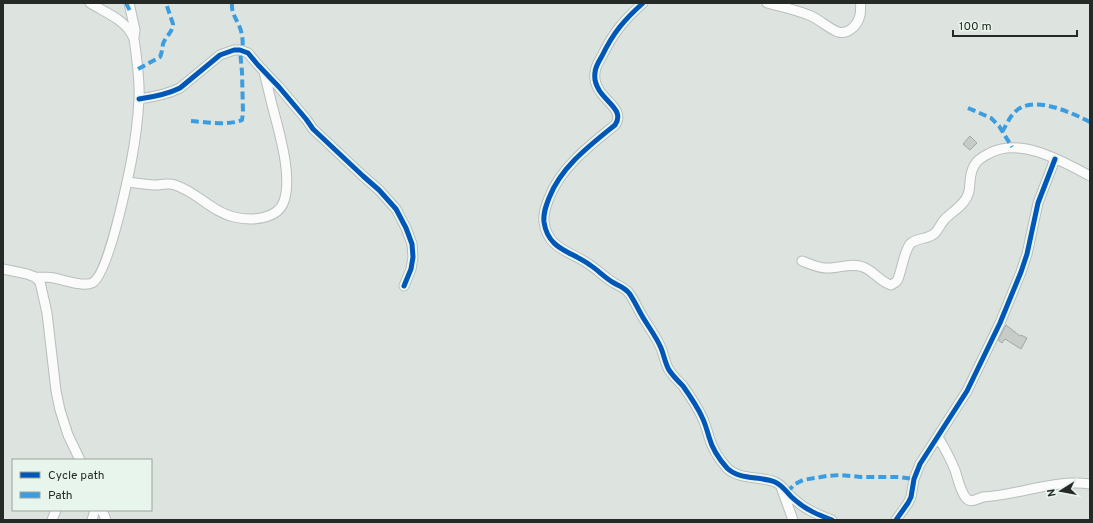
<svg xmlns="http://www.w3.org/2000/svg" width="1093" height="523" font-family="Overpass,sans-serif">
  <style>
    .building { fill: #c7ccc9; stroke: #a2a8a4 }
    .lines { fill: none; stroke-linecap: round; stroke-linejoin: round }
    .street-casing { stroke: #b8beba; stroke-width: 11 }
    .street { stroke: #fafbfa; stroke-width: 9 }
    .quiet { stroke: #3c9ce0; stroke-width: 4; stroke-dasharray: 8 4; stroke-linecap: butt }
    .cycleway-casing { stroke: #e8f5ec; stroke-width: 8 }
    .cycleway { stroke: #0057b8; stroke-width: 5 }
  </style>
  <rect width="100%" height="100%" fill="#dde4e0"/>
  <path class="building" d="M970,136L977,143L970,150L963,144Z
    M1006,325L1020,336L1021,335L1027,338L1021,349L1005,339L1002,343L998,340Z"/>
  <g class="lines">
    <g class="street-casing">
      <path id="street" d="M129,3L135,30L134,37
        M643,3C624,20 613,33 602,56C599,61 595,67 595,73C594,79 596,85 599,90C606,102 625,111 615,125C589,146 561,167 549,198C546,206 543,213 544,222C548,250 571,251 590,265C598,270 605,278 614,283C619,286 625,288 629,293C634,300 637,307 641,314C647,325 656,336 661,348C664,355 665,363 669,370C673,376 678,381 683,386C690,396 697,406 702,417C705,423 707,430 709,437C712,448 719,459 727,468C739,480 760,476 775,482C784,486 788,495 795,500C806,510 819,515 832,520
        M767,3C782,7 797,10 811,16C820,20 828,28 838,32C848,35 858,25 860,15C861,12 860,7 861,3
        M139,99C153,97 168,94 180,88L220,55L234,50H240L248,53L258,65L279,87L306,119L313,129L363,176L379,190L396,209L406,228L412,244L413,257L411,269L404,286
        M127,182C137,183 148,185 157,185C164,184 169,183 175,185C197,192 212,212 234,217C250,221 278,220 284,201C292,178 281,139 275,116C271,102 268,87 264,72
        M802,261C810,264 818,268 826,268C838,269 851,262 863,267C874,271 880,282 891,285L896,282L898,279C902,269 904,252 910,244C917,237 928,240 935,233C939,229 941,223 945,219C950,214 956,210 961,205C975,191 966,180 974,166C977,160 982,157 988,154C1019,136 1062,161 1090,176
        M3,269L27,274L35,277L40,282L47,313L56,391L60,410L68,435L80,460
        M35,277C41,277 48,277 54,278C64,280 83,287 92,283C108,276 127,182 131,163C135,142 138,120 139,99C140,79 137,59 134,39C127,20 106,13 90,3
        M938,437C944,447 950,458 955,470C958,479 960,491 966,498C971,504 978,498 983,497C1019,495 1054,479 1090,484
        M781,487L793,520
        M102,510L106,520
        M52,520L56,510
        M92,520L95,510
        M896,520L908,503L911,497L914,479L920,464L967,391L1000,323L1021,272L1027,254L1038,203L1055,159"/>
    </g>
    <use href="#street" class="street"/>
    <path class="quiet" d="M126,3L130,11
      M232,3C231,15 238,20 241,31C243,38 243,45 242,51
      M138,69L160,57C162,53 162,49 163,44C165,37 173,32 173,24L166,3
      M968,108L991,118L999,126L1012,147
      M191,121C206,122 228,126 242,120L243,113L242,72L240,50
      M1002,132C1006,126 1009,118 1014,113C1031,93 1072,113 1090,122
      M787,492L795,484L803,480L827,476L840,475L861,477H899L914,479"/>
    <g class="cycleway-casing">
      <path id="cycleway" d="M643,3C624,20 613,33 602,56C599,61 595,67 595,73C594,79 596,85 599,90C606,102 625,111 615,125C589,146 561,167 549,198C546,206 543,213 544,222C548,250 571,251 590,265C598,270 605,278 614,283C619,286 625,288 629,293C634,300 637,307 641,314C647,325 656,336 661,348C664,355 665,363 669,370C673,376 678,381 683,386C690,396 697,406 702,417C705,423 707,430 709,437C712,448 719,459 727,468C739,480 760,476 775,482C784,486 788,495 795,500C806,510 819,515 832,520
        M139,99C153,97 168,94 180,88L220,55L234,50H240L248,53L258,65L279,87L306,119L313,129L363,176L379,190L396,209L406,228L412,244L413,257L411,269L404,286
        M896,520L908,503L911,497L914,479L920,464L967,391L1000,323L1021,272L1027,254L1038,203L1055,159"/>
    </g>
    <use href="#cycleway" class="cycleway"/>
  </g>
  <rect width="1093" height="523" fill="none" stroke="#252a26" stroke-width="8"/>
  <rect x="12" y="459" width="140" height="52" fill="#e8f5ec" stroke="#9aa49d"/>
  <rect x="20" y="472" width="20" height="6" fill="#0057b8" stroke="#9aa49d"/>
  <text x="48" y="479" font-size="12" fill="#252a26">Cycle path</text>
  <rect x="20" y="492" width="20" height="6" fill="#3c9ce0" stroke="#9aa49d"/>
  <text x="48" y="499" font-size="12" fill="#252a26">Path</text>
  <g transform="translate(1061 491) rotate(259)" stroke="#e8f5ec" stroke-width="3" paint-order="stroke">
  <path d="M0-3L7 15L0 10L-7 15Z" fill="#252a26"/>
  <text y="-6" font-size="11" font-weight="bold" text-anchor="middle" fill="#252a26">N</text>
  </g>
  <path d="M953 30v6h124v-6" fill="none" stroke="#252a26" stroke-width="2"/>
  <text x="959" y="30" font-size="12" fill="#252a26" stroke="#e8f5ec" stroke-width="3" paint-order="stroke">100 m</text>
</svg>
